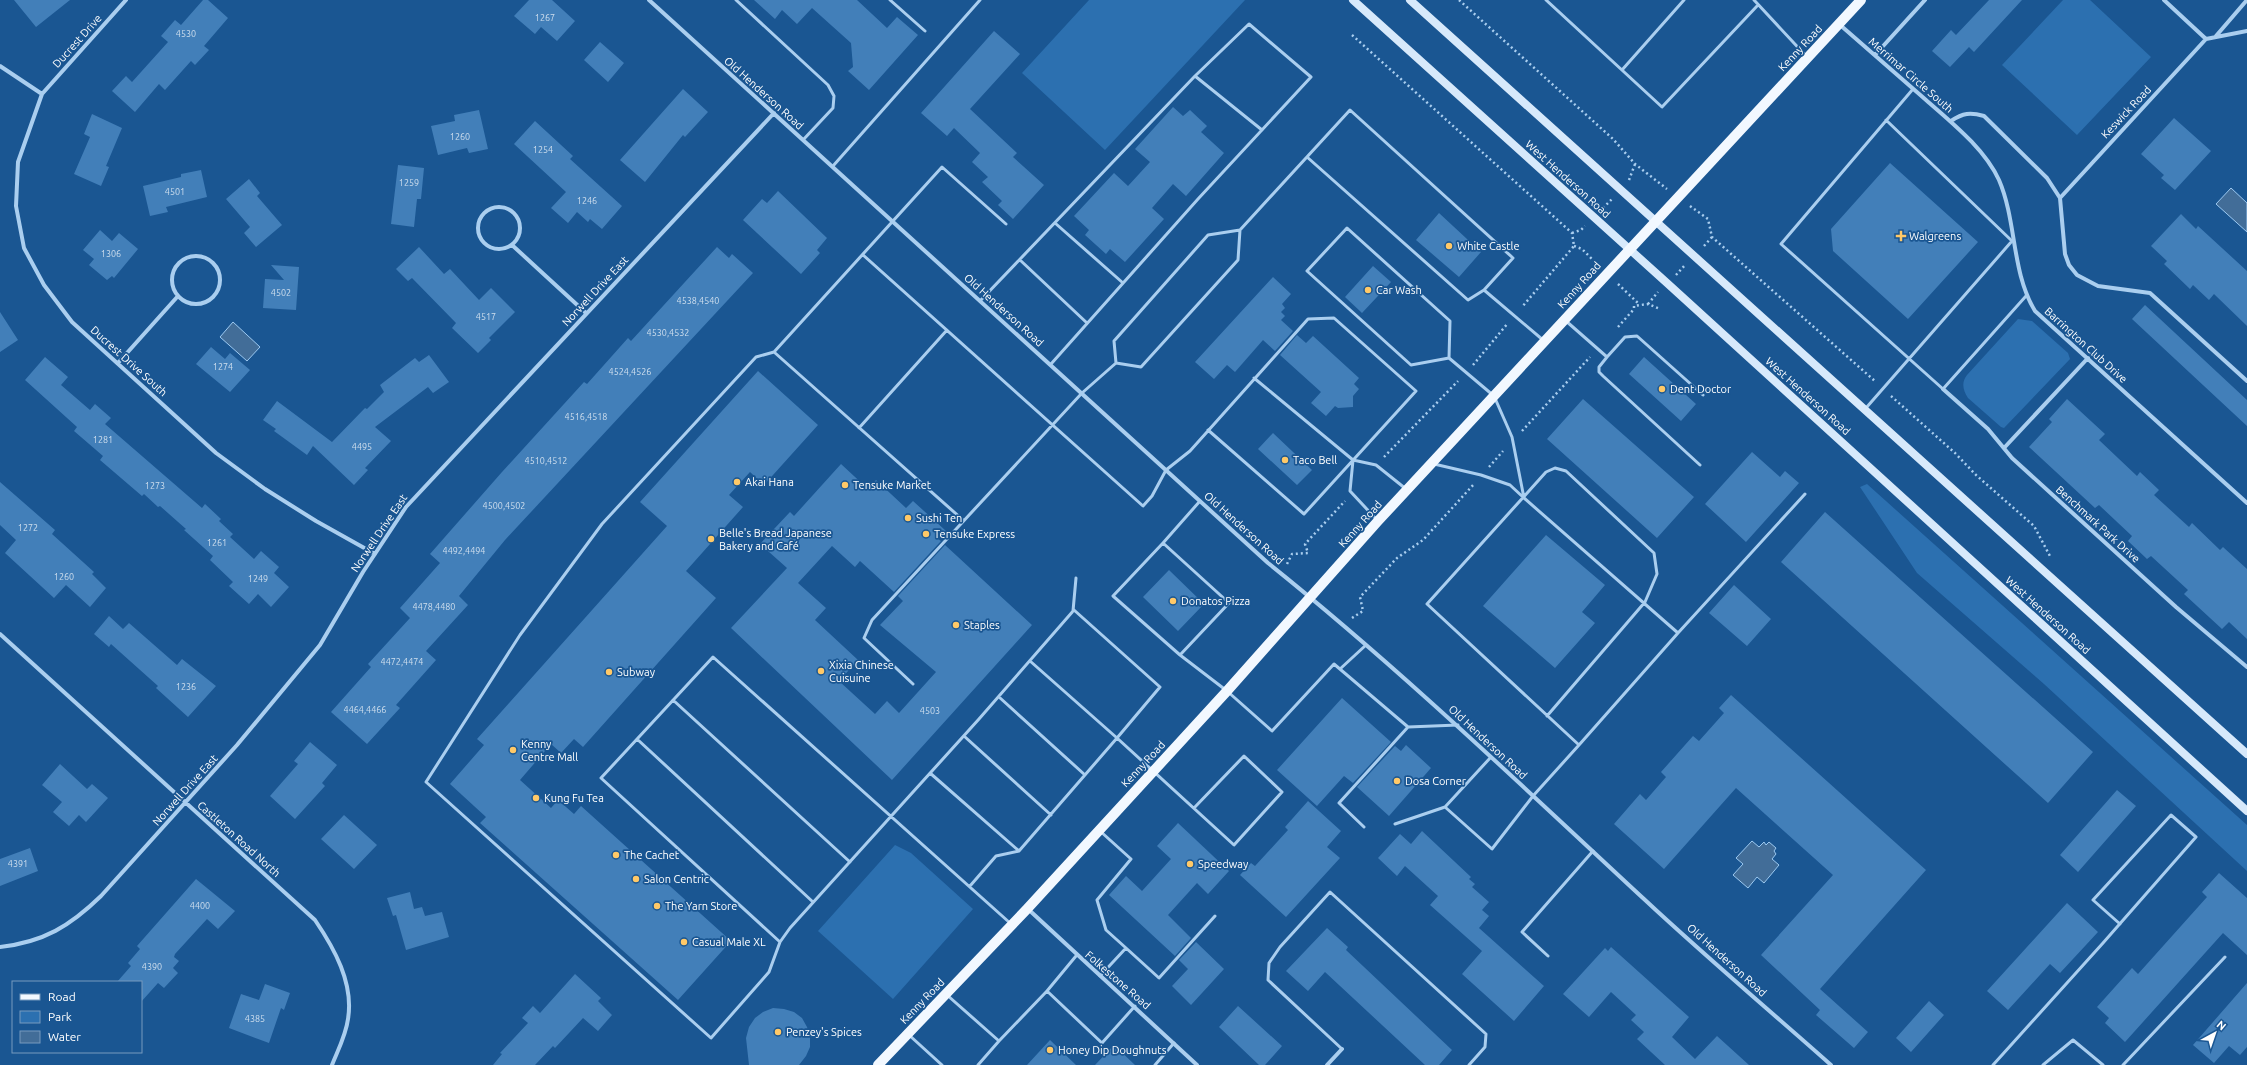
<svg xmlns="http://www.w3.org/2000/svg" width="2247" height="1065" font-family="Ubuntu,sans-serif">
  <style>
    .green { fill: #2c70b0 }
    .water { fill: #426d98; stroke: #9cc9f1 }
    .building { fill: #427fb9 }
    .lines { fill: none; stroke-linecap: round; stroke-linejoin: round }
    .path { stroke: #aaceef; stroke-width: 2.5; stroke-dasharray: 2 3; stroke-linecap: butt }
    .lane { stroke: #aaceef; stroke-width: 3 }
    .street { stroke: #aaceef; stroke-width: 4 }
    .secondary { stroke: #d7e9fb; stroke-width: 8 }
    .primary { stroke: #f2f8ff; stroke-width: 10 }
    .poi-dot { fill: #ffc968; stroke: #1a5692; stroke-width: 1.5 }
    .labels { text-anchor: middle; stroke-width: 3.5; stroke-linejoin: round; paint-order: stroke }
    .number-label { font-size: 9px; fill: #d0dfee }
    .street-label { font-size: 11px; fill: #fff; stroke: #1a5692 }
    .poi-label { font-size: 11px; fill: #fff; stroke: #1a5692; text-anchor: start }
  </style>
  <rect width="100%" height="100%" fill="#1a5692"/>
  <path class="green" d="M1089,0H1245L1105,150L1022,73Z
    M2063,0H2090L2151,57L2077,135L2002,65Z
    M2018,319L2032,321L2068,353L2070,359L2004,428L2001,427L1968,398C1963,390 1961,383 1967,375Z
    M1867,484L2247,825V871L2044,684L1917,573L1860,487Z
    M895,845L911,853L973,909L893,999L818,931Z"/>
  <path class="water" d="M2231,188L2247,203V232L2216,204Z
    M233,322L260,347L247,361L220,337Z
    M1752,841L1759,847L1764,842L1766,845L1769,842L1776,848L1774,851L1776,854L1772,859L1779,865L1764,883L1757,877L1748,888L1733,875L1743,864L1736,858Z"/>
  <path class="building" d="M14,0H70L36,27Z
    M203,0H208L228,18L204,46L209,50L195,65L191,61L165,90L159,84L135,112L112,91L126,76L132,82L168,42L161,36L175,20L181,25Z
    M529,0H552L575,21L557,41L541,27L535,34L514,16Z
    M754,0H857L887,28L897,17L918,35L869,90L848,71L853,67L851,43L812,8L797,24L782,10L775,19Z
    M1989,0H2022L1974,52L1969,47L1950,67L1932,51L1951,30L1956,35Z
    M994,31L1020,54L970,109L1017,153L1013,157L1044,185L1013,219L998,205L1002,201L982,182L988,177L972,162L980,153L954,128L947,136L921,113Z
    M600,42L624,63L608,82L584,60Z
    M683,89L708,112L685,137L683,135L645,182L620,160Z
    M1173,107L1183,116L1190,110L1207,126L1201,132L1224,153L1186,196L1173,184L1152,208L1164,219L1125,262L1110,249L1106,254L1085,235L1089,230L1074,216L1114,173L1128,186L1150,162L1135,149Z
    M479,110L488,149L469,153L467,148L438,155L431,126L455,121L454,115Z
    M92,114L122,128L106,166L109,167L101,186L74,174L90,137L84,134Z
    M2174,118L2211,151L2175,190L2161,178L2164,175L2141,154Z
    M535,121L573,156L570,159L622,206L602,229L590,219L588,222L577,212L568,223L551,208L566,192L514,144Z
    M1890,163L1978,242L1908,319L1833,251L1831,229Z
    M398,165L424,168L421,199H417L414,227L391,224Z
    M201,170L207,197L166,207L168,212L150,216L143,186L181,177V174Z
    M249,179L260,193L257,196L282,225L256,247L244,233L250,227L226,199Z
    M778,191L827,238L817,250L820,253L801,274L743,220L762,199L767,203Z
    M1439,213L1481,252L1459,277L1416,240Z
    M2181,214L2196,229L2198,226L2247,271V326L2214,294L2209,300L2193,285L2190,289L2164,264L2167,261L2151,246Z
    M100,230L112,241L119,233L138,249L114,278L112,276L107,280L89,265L94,259L83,250Z
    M419,247L444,274L450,269L479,300L491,288L515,312L489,338L491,340L478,353L452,328L456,323L412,278L408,281L396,269Z
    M717,247L729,258L732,254L753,273L505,540L459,596L468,605L426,651L436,660L396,705L400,708L367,744L331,712L371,667L368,664L410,618L400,608L440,563L430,554L502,472L584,382L587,384L628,338L631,341Z
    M271,265L299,267L296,310L263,308L265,279L284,280Z
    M1373,266L1391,282L1362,313L1345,297Z
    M1273,277L1291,294L1282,304L1285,308L1281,312L1285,316L1281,320L1293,331L1275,351L1263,340L1235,372L1227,365L1214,379L1195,362Z
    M2145,305L2247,400V426L2132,319Z
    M0,312L18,340L0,352Z
    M1297,335L1306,343L1313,336L1359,378L1354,384L1359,389L1353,396V407L1338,408L1335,406L1326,416L1311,403L1321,392L1280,355Z
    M211,347L225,359L230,353L250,370L230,392L196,364Z
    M429,355L449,382L433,393L428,387L375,427L391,441L365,468L368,470L354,485L313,446L307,455L274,431L276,429L263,420L277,401L332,442L365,408L367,409L384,392L380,385L415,358L419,362Z
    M45,357L68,377L61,385L90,410L95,404L111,418L105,424L202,508L205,504L221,519L219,521L233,534L230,537L254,559L261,551L279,567L274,573L289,587L271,607L258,594L249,604L229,586L233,582L210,560L213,556L184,530L186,529L160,506L158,507L144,494L142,496L100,460L103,456L74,431L77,427L25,380Z
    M1644,357L1696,404L1681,421L1629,374Z
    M758,371L818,425L764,485L750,472L729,495L743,507L686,571L716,598L583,747L574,739L561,753L551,744L520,780L551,808L558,800L574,814L581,806L731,941L678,1000L480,823L486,817L450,784L484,745L477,739L667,526L640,502Z
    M1583,399L1694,497L1657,538L1547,439Z
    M2067,399L2105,434L2099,440L2137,476L2140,472L2159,490L2154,495L2189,527L2192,523L2220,550L2223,547L2247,569V639L2229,622L2222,629L2184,594L2188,590L2151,556L2147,559L2128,541L2132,536L2099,505L2095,508L2029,447L2052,422L2049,419Z
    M1273,433L1312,470L1297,485L1258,449Z
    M1752,452L1780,477L1785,471L1799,483L1746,542L1705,504Z
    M841,464L868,489L876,480L906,508L913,501L946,531L938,539L941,541L894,592L860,561L855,567L832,546L798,583L826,608L815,620L858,660L839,681L875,714L887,701L899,713L936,672L880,625L903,601L898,596L945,545L1032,625L892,780L731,628L787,568L760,544L790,512L794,516Z
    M0,482L55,530L52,534L94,572L92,574L106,588L90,607L66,585L54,598L5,553L16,540L0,525Z
    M1825,512L2093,752L2048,803L1781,562Z
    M1546,535L1605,585L1582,612L1595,623L1555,668L1483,606Z
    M1169,570L1204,604L1178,631L1143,597Z
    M1734,585L1771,619L1747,646L1709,613Z
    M109,616L123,629L129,623L177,665L182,659L216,686L188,717L156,688L158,686L111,644L109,647L94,634Z
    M1731,695L1926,870L1820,989L1868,1032L1854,1048L1816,1015L1820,1010L1761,955L1833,875L1736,788L1664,869L1614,824L1640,794L1646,800L1666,777L1661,772L1693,736L1699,741L1724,713L1719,708Z
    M1342,698L1391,742L1353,783L1344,776L1317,806L1277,770Z
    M310,742L337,765L322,783L325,786L295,819L270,796L298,764L294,761Z
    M1406,745L1431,768L1389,816L1357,787L1395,746L1401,751Z
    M60,764L87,789L92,784L108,798L86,822L79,815L69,826L53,812L62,802L42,785Z
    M2117,790L2136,806L2078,872L2060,855Z
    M1308,801L1341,831L1327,847L1340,858L1286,917L1240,875L1251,863L1255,866L1288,830L1285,827Z
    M344,815L377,845L354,869L321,839Z
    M1178,823L1229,871L1208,894L1197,883L1168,915L1191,938L1175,956L1109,895L1126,876L1142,891L1171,859L1157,846Z
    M1422,831L1471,877L1469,879L1475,884L1472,887L1489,902L1482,910L1489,916L1479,928L1544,986L1514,1021L1462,974L1482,951L1430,905L1438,896L1405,866L1397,876L1378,858L1400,834L1411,844Z
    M30,848L38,871L0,886V859Z
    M2219,873L2247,898V955L2223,933L2125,1042L2105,1023L2109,1018L2097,1007L2132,968L2138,974L2207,897L2202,892Z
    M196,879L235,911L218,929L207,919L175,954L174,957L179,961L173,968L178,973L164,988L158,983L141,1002V982H117L131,966L128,963L140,949L137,946Z
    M410,892L414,909L422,907L425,916L442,912L449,937L406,950L396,915L393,916L387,898Z
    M2067,903L2098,932L2060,973L2050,964L2008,1010L1987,991Z
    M1327,928L1348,947L1346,950L1452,1050L1439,1065H1425L1325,972L1308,991L1286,971Z
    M1196,942L1224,969L1191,1005L1172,986L1188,969L1179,960Z
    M1611,947L1689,1017L1672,1037L1695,1059L1717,1036L1749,1065H1665L1637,1039L1644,1032L1631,1020L1636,1015L1611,992L1589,1017L1563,994L1605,948L1608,951Z
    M575,974L601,998L598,1001L612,1015L598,1031L583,1018L555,1048L553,1046L535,1065H493L502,1054L500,1053L528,1023L522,1018L533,1006L540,1013Z
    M2247,983V1047L2240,1055L2229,1046L2214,1063L2193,1045Z
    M265,984L290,993L284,1010L281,1008L269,1043L229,1028L241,994L259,1000Z
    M1929,1001L1944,1015L1911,1052L1896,1038Z
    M1238,1006L1282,1046L1265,1065H1259L1219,1027Z
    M773,1008L784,1009L794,1012L802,1018L807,1027L810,1037V1047L806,1056L799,1065H749L746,1038L749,1027L755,1018L763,1012Z
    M1050,1040L1076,1065H1027Z
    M1114,1045L1135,1065H1095Z"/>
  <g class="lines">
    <path class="path" d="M1459,0L1613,139L1635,164L1667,189
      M1352,35L1572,233L1574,246L1522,307
      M1629,180L1635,164
      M1690,206L1708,219L1712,237L1876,382
      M1603,208L1612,199
      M1572,233L1581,230L1585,226
      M1574,246L1582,249L1597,264
      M1704,246L1712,237
      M1676,275L1685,265
      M1618,284L1639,304
      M1648,304L1658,292
      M1618,327L1634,309V306L1648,304L1660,309
      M1473,365L1508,323
      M1891,396L1955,453L1976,475L2034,526L2051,558
      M1522,431L1590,357
      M1384,457L1458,381
      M1489,467L1503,451
      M1287,564L1292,554L1308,553L1305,544L1345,501
      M1352,618L1363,611L1360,597L1397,558L1423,540L1474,484"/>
    <path class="lane" d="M736,0L828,85L834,96L833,108L803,140
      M890,0L925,31
      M1546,0L1662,107L1758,5
      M1754,0L1806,56
      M1622,70L1684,0
      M1195,76L1262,130
      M1913,89L1781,244L1943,389L2026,296
      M1307,157L1468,300L1484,290
      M833,166L980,0
      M1055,223L1123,283
      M1006,224L942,167L774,352L756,357L602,524L520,635L426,782L711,1038L769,972L780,942L790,928L979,719L1074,610L1160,687L1117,738L1234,845L1282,792L1244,756L1194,808
      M863,255L1143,506L1152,496L1166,470L1190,451L1308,319L1334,318L1416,391L1304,514L1208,430
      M1020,260L1087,323
      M980,301L1195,76L1249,24L1311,77L1198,199L1051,364
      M1566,321L1607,357L1599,367V372L1603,376L1700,465
      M774,352L963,520
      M1607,357L1625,337L1637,336L1703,395
      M1449,358L1411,365L1307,271L1347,228L1450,321L1449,358L1494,396L1512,437L1524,498
      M1116,363L1141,367L1238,260L1240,230
      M1254,378L1353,460L1376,465L1406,489
      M1866,408L2012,241L1886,120
      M859,428L947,330
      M1353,460L1350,491L1377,520
      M1434,464L1481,475L1510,485L1524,498L1678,633L1579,745L1427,604L1546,472L1555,468L1566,471L1654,553L1657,574L1645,602L1547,716
      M1163,543L1229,603L1180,655L1113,596Z
      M1163,543L1200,501
      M1073,611L1076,578
      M1678,633L1805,494
      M1180,655L1227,691L1272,731L1334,664L1408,727L1339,803L1364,827
      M1340,669L1366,645
      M913,684L864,638L872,620L1082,393L1116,363L1114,341L1208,235L1240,230L1350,110L1513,258L1484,290L1543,340
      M999,697L1085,775
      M673,700L850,862
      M1408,727L1458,725
      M964,736L1051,815
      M637,739L813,902
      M1491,757L1445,807L1492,849L1533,796L1579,745
      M930,773L1019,851
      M1395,824L1445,807
      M970,886L996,856L1019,851L1117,738L1030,661
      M780,942L601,778L713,657L1010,923
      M1126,948L1159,978L1215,916
      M1076,956L1047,991L1102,1043L1135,1006
      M1548,956L1522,932L1593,851
      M1100,976L1126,948L1106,930L1097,900L1131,859L1100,831
      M947,995L999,1041L978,1065
      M909,1035L942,1065
      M999,1041L1047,991
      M1342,1049L1268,980L1269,963L1280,947L1330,892L1486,1034L1485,1047L1469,1065
      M1155,1065L1174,1043
      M1993,1065L2103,943L2196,837L2171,815L2093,900L2120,924
      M2043,1065L2073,1040L2103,1065
      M2123,1065L2225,957"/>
    <path class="street" d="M126,0L42,94L18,162L16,206L24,248L44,285L72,322L216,453L265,489L316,521L375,554
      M649,0L1268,563C1399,668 1520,784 1644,899C1705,956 1769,1010 1831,1065
      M2164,0L2206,39
      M1839,24C1868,49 1897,75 1926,100C1952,123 1984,148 1999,180C2017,222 2011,271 2035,311L2247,503
      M2216,36L2247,0
      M2206,39L2247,31
      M1875,55L1925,0
      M0,66L42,94
      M1951,121C1963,113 1970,112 1984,116L2047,178L2060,198L2065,254L2069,265L2077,275L2098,286L2150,293L2247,381
      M2060,198L2206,39
      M478 228a21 21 0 1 1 42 0a21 21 0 1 1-42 0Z
      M512,245L586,313
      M172 280a24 24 0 1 1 48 0a24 24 0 1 1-48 0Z
      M118,363L178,296
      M1943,389L1988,429L2012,458L2176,607L2247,667
      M2004,448L2088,358
      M0,634L315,920C334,948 354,983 348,1019C346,1035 338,1050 332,1065
      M1028,909L1197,1065
      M0,947C44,942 70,926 101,896L237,745L320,645L363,572L406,507L774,113
      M1327,1065L1342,1049"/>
    <path class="secondary" d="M1353,0L1667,283L2247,811
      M1410,0L2247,754"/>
    <path class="primary" d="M878,1065L1027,909L1227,691L1378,521L1861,0"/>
  </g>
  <g class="poi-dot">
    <path d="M1899 230h4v4h4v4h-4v4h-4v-4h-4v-4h4z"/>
    <circle cx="1449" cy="246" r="4"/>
    <circle cx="1368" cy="290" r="4"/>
    <circle cx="1662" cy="389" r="4"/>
    <circle cx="1285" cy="460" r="4"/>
    <circle cx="737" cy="482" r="4"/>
    <circle cx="845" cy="485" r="4"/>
    <circle cx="908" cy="518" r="4"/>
    <circle cx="926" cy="534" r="4"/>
    <circle cx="711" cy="539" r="4"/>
    <circle cx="1173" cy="601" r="4"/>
    <circle cx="956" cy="625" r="4"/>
    <circle cx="821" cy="671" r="4"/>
    <circle cx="609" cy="672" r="4"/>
    <circle cx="513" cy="750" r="4"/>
    <circle cx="1397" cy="781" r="4"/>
    <circle cx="536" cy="798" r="4"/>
    <circle cx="616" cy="855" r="4"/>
    <circle cx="1190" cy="864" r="4"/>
    <circle cx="636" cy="879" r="4"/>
    <circle cx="657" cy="906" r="4"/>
    <circle cx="684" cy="942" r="4"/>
    <circle cx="778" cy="1032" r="4"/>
    <circle cx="1050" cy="1050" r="4"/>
  </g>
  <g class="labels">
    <g class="number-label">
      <text x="545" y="21">1267</text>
      <text x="186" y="37">4530</text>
      <text x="460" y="140">1260</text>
      <text x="543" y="153">1254</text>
      <text x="409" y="186">1259</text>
      <text x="175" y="195">4501</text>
      <text x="587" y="204">1246</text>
      <text x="111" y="257">1306</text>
      <text x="281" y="296">4502</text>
      <text x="698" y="304">4538,4540</text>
      <text x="486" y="320">4517</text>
      <text x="668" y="336">4530,4532</text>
      <text x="223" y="370">1274</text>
      <text x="630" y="375">4524,4526</text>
      <text x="586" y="420">4516,4518</text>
      <text x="103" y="443">1281</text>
      <text x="362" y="450">4495</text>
      <text x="546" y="464">4510,4512</text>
      <text x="155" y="489">1273</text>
      <text x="504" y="509">4500,4502</text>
      <text x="28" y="531">1272</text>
      <text x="217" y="546">1261</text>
      <text x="464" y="554">4492,4494</text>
      <text x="64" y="580">1260</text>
      <text x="258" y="582">1249</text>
      <text x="434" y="610">4478,4480</text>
      <text x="402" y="665">4472,4474</text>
      <text x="186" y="690">1236</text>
      <text x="365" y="713">4464,4466</text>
      <text x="930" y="714">4503</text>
      <text x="18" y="867">4391</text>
      <text x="200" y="909">4400</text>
      <text x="152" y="970">4390</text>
      <text x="255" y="1022">4385</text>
    </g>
    <g class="street-label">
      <text transform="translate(77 41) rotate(-48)" y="4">Ducrest Drive</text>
      <text transform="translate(1800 48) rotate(-47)" y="4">Kenny Road</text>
      <text transform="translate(1911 75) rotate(41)" y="4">Merrimar Circle South</text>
      <text transform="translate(764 93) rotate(42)" y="4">Old Henderson Road</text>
      <text transform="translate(2126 112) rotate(-47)" y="4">Keswick Road</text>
      <text transform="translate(1568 179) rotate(42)" y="4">West Henderson Road</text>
      <text transform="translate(1579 285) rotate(-48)" y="4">Kenny Road</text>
      <text transform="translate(595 291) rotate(-47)" y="4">Norwell Drive East</text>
      <text transform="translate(1004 310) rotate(42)" y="4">Old Henderson Road</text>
      <text transform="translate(2086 345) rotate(42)" y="4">Barrington Club Drive</text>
      <text transform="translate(129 361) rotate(42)" y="4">Ducrest Drive South</text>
      <text transform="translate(1808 396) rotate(42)" y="4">West Henderson Road</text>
      <text transform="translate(1360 524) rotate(-48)" y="4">Kenny Road</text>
      <text transform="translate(2098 524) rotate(42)" y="4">Benchmark Park Drive</text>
      <text transform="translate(1244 528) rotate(42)" y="4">Old Henderson Road</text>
      <text transform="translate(379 533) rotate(-56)" y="4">Norwell Drive East</text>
      <text transform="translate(2048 615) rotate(42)" y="4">West Henderson Road</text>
      <text transform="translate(1488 742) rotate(43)" y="4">Old Henderson Road</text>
      <text transform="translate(1143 764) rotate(-47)" y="4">Kenny Road</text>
      <text transform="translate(185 790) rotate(-48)" y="4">Norwell Drive East</text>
      <text transform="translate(239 839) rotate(42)" y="4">Castleton Road North</text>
      <text transform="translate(1727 960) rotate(42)" y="4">Old Henderson Road</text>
      <text transform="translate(1118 980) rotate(41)" y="4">Folkestone Road</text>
      <text transform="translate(922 1001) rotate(-46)" y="4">Kenny Road</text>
    </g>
    <g class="poi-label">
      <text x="1909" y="240">Walgreens</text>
      <text x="1457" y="250">White Castle</text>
      <text x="1376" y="294">Car Wash</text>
      <text x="1670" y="393">Dent Doctor</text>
      <text x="1293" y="464">Taco Bell</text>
      <text x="745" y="486">Akai Hana</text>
      <text x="853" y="489">Tensuke Market</text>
      <text x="916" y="522">Sushi Ten</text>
      <text x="719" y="537">Belle's Bread Japanese<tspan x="719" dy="13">Bakery and Café</tspan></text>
      <text x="934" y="538">Tensuke Express</text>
      <text x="1181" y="605">Donatos Pizza</text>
      <text x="964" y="629">Staples</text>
      <text x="829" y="669">Xixia Chinese<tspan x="829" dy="13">Cuisuine</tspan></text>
      <text x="617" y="676">Subway</text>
      <text x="521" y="748">Kenny<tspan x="521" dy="13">Centre Mall</tspan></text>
      <text x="1405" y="785">Dosa Corner</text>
      <text x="544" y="802">Kung Fu Tea</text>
      <text x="624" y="859">The Cachet</text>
      <text x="1198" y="868">Speedway</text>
      <text x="644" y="883">Salon Centric</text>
      <text x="665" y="910">The Yarn Store</text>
      <text x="692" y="946">Casual Male XL</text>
      <text x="786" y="1036">Penzey's Spices</text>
      <text x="1058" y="1054">Honey Dip Doughnuts</text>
    </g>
  </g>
  <rect x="12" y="981" width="130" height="72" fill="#1a5692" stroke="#769abe"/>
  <rect x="20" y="994" width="20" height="6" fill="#f2f8ff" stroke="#769abe"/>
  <text x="48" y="1001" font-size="12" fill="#ffffff">Road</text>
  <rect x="20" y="1011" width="20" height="12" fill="#2c70b0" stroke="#769abe"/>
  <text x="48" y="1021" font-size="12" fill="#ffffff">Park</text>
  <rect x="20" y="1031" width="20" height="12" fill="#426d98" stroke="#769abe"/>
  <text x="48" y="1041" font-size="12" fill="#ffffff">Water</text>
  <g transform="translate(2215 1033) rotate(40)" stroke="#1a5692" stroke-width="3" paint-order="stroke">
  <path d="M0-3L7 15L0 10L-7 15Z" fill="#ffffff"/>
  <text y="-6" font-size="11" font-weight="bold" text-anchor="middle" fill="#ffffff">N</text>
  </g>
</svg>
